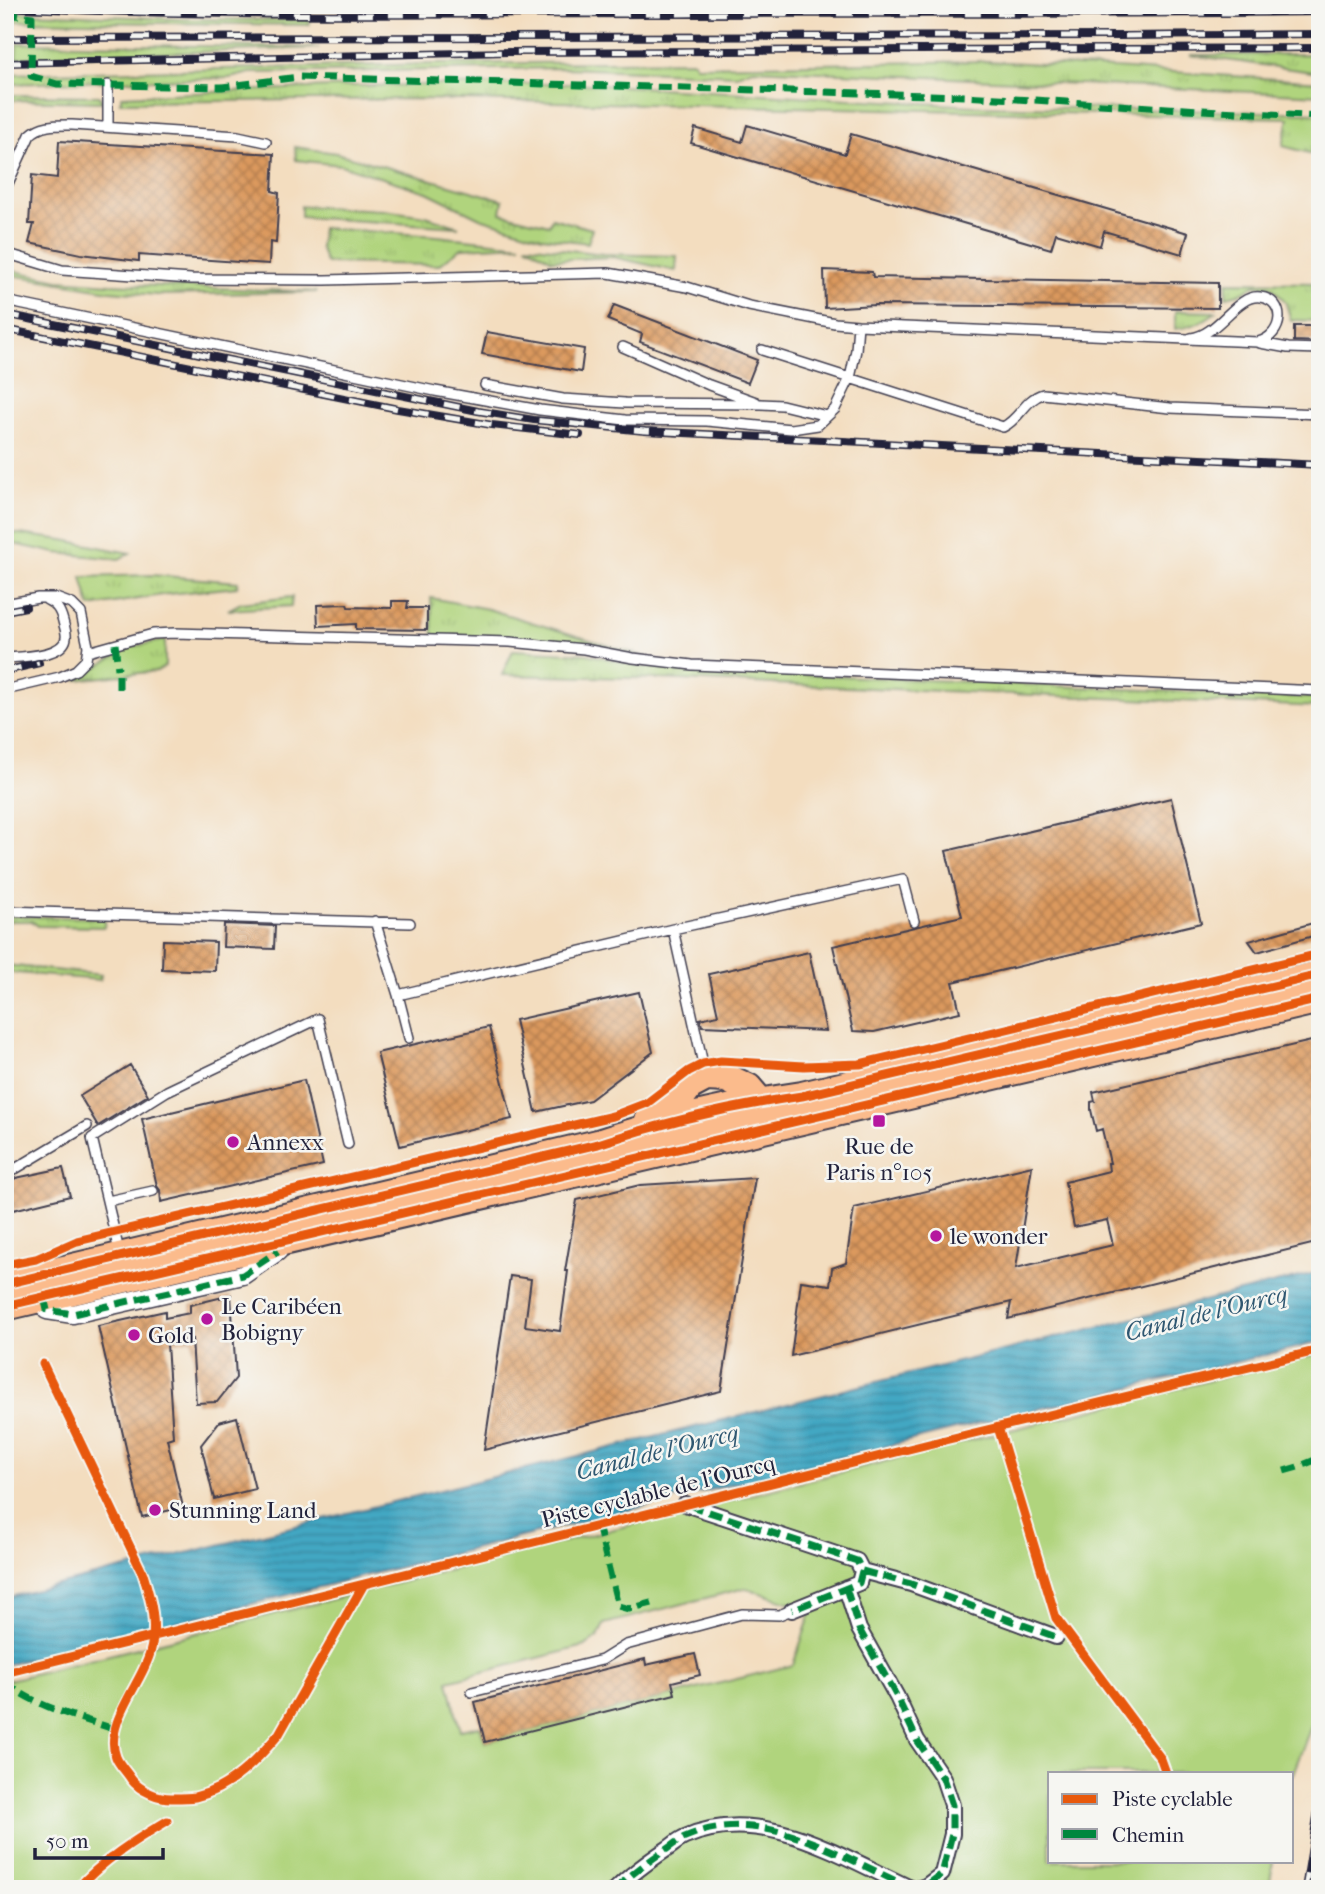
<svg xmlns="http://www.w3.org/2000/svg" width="1325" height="1894" font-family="'IM FELL French Canon',serif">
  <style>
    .grass { fill: url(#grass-tufts); stroke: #697b5c; stroke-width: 2 }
    .park { fill: #b0d47d; stroke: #697b5c; stroke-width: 2; fill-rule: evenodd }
    .water { fill: url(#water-rules); stroke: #32647f; stroke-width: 2 }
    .building { fill: url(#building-cross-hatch) }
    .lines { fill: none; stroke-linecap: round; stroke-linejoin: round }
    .service-casing { stroke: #413e4f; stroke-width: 12 }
    .pedestrian-casing { stroke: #413e4f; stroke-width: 18 }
    .minor-casing { stroke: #413e4f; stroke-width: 21 }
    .primary-casing { stroke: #413e4f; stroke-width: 32 }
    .service { stroke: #fff; stroke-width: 9 }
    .pedestrian { stroke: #fff; stroke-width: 14 }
    .minor { stroke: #fff; stroke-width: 18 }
    .primary { stroke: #fbbb8c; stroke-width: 28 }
    .rail-casing { stroke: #22223b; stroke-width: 8 }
    .rail { stroke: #f6f6f2; stroke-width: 5; stroke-dasharray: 16; stroke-linecap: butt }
    .quiet { stroke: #00873e; stroke-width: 7; stroke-dasharray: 14 7; stroke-linecap: butt }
    .cycleway-casing { stroke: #f6f6f2; stroke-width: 13 }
    .cycleway { stroke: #e8590c; stroke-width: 9 }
    .poi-dot { fill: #b5179e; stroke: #f6f6f2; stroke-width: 2.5 }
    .labels { text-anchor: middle; stroke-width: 5; stroke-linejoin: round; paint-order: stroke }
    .poi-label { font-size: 23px; fill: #22223b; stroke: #f6f6f2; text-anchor: start }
    .street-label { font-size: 23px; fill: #22223b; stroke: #f6f6f2 }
    .water-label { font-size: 24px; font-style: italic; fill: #2f5771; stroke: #f6f6f2 }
  </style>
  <defs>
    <pattern id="grass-tufts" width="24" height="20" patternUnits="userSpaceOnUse" patternTransform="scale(1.75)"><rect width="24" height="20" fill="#b0d47d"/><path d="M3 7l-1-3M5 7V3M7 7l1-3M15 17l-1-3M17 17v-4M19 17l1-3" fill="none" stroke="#97b66d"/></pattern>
    <pattern id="water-rules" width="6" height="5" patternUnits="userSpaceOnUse" patternTransform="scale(1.75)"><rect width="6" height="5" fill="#43a7c3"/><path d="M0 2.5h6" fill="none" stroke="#3888a0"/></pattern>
    <pattern id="building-cross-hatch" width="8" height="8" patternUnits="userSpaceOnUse" patternTransform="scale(1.75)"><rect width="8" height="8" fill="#db995d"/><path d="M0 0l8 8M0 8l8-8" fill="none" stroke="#b17c4e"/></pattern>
  </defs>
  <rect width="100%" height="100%" fill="#f6f6f2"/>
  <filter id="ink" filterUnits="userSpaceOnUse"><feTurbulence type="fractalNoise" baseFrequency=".0143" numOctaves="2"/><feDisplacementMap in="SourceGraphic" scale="14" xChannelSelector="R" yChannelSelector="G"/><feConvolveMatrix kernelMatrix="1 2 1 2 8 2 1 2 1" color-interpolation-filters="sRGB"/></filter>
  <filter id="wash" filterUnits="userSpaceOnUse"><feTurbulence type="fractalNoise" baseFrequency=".00686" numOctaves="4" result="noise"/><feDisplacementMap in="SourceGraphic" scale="28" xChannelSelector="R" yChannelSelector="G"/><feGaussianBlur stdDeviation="1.57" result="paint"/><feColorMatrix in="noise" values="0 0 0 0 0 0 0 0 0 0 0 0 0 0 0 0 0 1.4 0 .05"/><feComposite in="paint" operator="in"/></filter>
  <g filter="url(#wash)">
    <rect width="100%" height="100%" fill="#f3ddbf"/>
    <path class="grass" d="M8,12L179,19L310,20L309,25L8,21Z
      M17,43L319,48L16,58Z
      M1320,54V73L1190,55Z
      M694,61L696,66L988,61L1114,68L1320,82V95L753,69L737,75L565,68L250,73L230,78L5,84V74L437,64Z
      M509,84H586L974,106L1320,113V156L1283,146L1289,118L418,99L120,102L122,96L354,86Z
      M5,95L99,96L103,102L5,100Z
      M295,147L336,153L503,200L501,213L549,225L552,218L592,229L588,243L542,237L480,218L427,192L341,165L296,160Z
      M301,206L383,210L426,216L459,227L301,217Z
      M322,228L437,236L521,245L462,248L438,265L326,263L320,247Z
      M526,245L603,254L677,256L676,271L613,257L552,260Z
      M5,269L58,280L110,284L317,292L157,295L110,291L5,274Z
      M1227,282L1320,283V321L1291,320L1285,301L1272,288L1255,285L1239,294L1226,297Z
      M1175,311L1216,312C1203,322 1191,328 1175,329Z
      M5,532L63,540L130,553L119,559L56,553L5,542Z
      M152,575L238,582L237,587L168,594L90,607L82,577Z
      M292,597L291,606L228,610L241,603Z
      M431,598L488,609L646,657L515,637L433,636Z
      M165,640V666L158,671L76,680L130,647Z
      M513,650L587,654L644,667L1320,698V707L632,678L502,675Z
      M5,916L105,918L104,927L38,926L32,921H5Z
      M5,965L101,975L100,980L5,972Z"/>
    <path class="park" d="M1320,1353V1703L1292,1776V1773H1050V1861H1273L1269,1889H5V1681ZM745,1588L812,1610L793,1665L485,1742L480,1726L460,1730L448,1681L585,1646L598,1637L604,1624Z"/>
    <path class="water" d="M1320,1272V1342L976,1424L5,1665V1598Z"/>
    <g id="blocks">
      <path class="building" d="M747,125L845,154L851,134L1188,233L1182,254L1104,231L1100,246L1056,233L1051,249L691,143L695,128L742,142Z
        M59,141L274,154L272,191L279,193L276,243L270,242L269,264L139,255V261L81,254L29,243L34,224H29L32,175L57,178Z
        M824,270L872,272L873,277L1218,283V308L875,305L825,308Z
        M614,305L757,360L748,383L640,342L642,334L608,320Z
        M1294,326H1320V342L1294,341Z
        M487,332L584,349L581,372L482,354Z
        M392,601H408L407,608H427V630L356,629V624L318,626L317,605L347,604L348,607L392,608Z
        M1171,798L1201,923L953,982L960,1012L874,1032L853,1031L833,946L962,916L946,851Z
        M1320,921V934L1257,952L1249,941Z
        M224,924L275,926L274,949L223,947Z
        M163,940L216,942L215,971L162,969Z
        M809,952L826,1031L702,1026L700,1019L718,1015L709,974Z
        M639,992L653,1052L590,1100L536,1112L515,1020Z
        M489,1027L512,1119L400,1146L377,1053Z
        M1320,1039V1242L1008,1319L1011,1302L791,1356L801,1281L830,1285L832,1268L846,1263L854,1208L1032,1166L1016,1268L1113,1245L1107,1220L1074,1227L1065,1182L1109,1171L1108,1163H1110L1102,1129L1096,1131L1091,1110V1102L1095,1101L1093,1092Z
        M130,1065L148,1095L98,1126L80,1096Z
        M304,1080L323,1165L161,1202L160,1190L157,1186L142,1119Z
        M63,1168L70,1196L5,1212V1185L16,1178Z
        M755,1178L721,1391L484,1450L510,1276L531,1279L525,1326L560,1331L568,1271H565L577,1200L640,1185Z
        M231,1295L236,1378L217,1402L196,1403L192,1339L167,1344L173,1437L167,1439L183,1507L142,1517L98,1326L165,1311V1318L190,1313V1305Z
        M237,1417L255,1489L214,1499L201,1445L219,1422Z
        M695,1654L700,1675L672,1682L675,1694L485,1742L475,1702L645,1659L646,1665Z"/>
    </g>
  </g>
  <g filter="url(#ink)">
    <use href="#blocks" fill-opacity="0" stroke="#413e4f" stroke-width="2"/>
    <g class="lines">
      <g class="service-casing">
        <path id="service" d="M108,127V85
          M5,190L30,135C41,124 57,125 72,125L238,136L266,142
          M5,253L62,270L191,279L325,280L608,273L687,287L749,306L835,323L858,325L1258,342C1284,336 1287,300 1260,297C1236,294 1219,335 1191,338
          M5,301L435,391L540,410L625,420L707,421L791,429L818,425L835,409L850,378L856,350L858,325
          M1260,343L1288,348L1320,349
          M623,347L709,385L756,402
          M762,350L1003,427C1020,419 1025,399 1043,394L1170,408L1320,414
          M485,385L563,399L625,403L761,404L782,405L827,416
          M5,604L38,598H56L72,604L81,613L88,646L86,660L76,670L60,677L5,690
          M88,652L153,634L175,633L510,642L584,649L633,658L692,665L1320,691
          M5,658C20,657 63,657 66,638C67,633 64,626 63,621C60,610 57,605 47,600
          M5,911L410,923
          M375,921L398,995
          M673,929L903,879L914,921
          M409,1038L398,995L673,929L705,1073
          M5,1175L87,1126
          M108,1201L153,1191
          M120,1255L92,1138L167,1091L318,1019L348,1144
          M472,1692L602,1660L626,1645L742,1614L779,1615L792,1610"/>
      </g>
      <g class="pedestrian-casing">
        <path id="pedestrian" d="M685,1504L857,1561L862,1571L859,1583L792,1610
          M862,1571L911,1584L1056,1637
          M846,1588L859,1629L897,1697L917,1740L943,1778L952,1805V1834L942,1874L926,1886L917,1889
          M616,1889C631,1874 649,1861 667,1849C673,1845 678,1840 685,1837C763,1803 843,1858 913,1889"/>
      </g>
      <g class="minor-casing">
        <path id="minor" d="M44,1297L47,1310L73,1314L243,1275L278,1251"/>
      </g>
      <g class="primary-casing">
        <path id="primary" d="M648,1123L675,1105L689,1086L706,1077L726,1078L748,1088L760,1102L751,1113
          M5,1284L598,1144C664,1122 733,1106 802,1096L1320,975
          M5,1306L1320,999"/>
      </g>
      <use href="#service" class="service"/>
      <use href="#pedestrian" class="pedestrian"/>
      <use href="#minor" class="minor"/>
      <use href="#primary" class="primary"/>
      <g class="rail-casing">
        <path id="rail" d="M5,7C219,18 432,14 646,14C871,13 1095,15 1320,12
          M5,38L1120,36L1320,34
          M5,63L509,52L1320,48
          M5,314L478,411L534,420L645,431L1320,465
          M5,329L398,409L492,425L580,435
          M5,611L26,607
          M5,671L39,663
          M1305,1889L1320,1799"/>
      </g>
      <use href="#rail" class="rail"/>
      <path class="quiet" d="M5,14L32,17L31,76L57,84L222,87L299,77L965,96L1320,117
        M115,644L118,669
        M119,675V696
        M44,1297L47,1310L73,1314L243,1275L278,1251
        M1284,1471L1298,1467L1320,1458
        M688,1505L857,1561L862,1571L859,1583L792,1610
        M598,1525L618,1606L629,1609L652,1603
        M862,1571L911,1584L1056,1637
        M846,1588L859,1629L897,1697L917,1740L943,1778L952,1805V1834L942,1874L926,1886L917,1889
        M5,1682C36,1707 77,1717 114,1729
        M616,1889C631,1874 649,1861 667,1849C673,1845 678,1840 685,1837C763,1803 843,1858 913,1889"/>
      <g class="cycleway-casing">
        <path id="cycleway" d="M5,1265L36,1259L77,1241L613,1116L647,1103L689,1071L703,1064L721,1061L804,1066L860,1064L1320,954
          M5,1284L598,1144C664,1122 733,1106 802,1096L1320,975
          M5,1306L1320,999
          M43,1364L143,1574C151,1600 158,1625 150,1653C142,1683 103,1724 116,1757C119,1765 127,1772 131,1779C140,1791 159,1799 174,1798C180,1798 188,1798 195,1797C230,1789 257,1760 279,1734L364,1584
          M998,1427L1056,1618L1161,1759L1166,1773
          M5,1673L945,1440L1320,1350
          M77,1889C102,1861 135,1840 167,1821"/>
      </g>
      <use href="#cycleway" class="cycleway"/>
    </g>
  </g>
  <g class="poi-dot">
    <rect x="872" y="1114" width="14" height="14" rx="3.5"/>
    <circle cx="233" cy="1142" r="7"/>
    <circle cx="936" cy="1236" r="7"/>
    <circle cx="207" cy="1319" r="7"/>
    <circle cx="134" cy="1335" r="7"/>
    <circle cx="155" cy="1510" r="7"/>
  </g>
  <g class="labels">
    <g class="poi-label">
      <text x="247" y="1150">Annexx</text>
      <text x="879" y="1154" text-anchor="middle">Rue de<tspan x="879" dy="26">Paris n°105</tspan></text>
      <text x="950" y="1244">le wonder</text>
      <text x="221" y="1314">Le Caribéen<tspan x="221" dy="26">Bobigny</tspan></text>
      <text x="148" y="1343">Gold</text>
      <text x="169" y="1518">Stunning Land</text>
    </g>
    <g class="street-label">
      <text transform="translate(658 1491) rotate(-14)" y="8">Piste cyclable de l'Ourcq</text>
    </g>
    <g class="water-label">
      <text transform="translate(1206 1313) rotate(-14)" y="8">Canal de l'Ourcq</text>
      <text transform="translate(657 1452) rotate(-14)" y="8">Canal de l'Ourcq</text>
    </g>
  </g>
  <rect width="1325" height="1894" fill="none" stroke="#f6f6f2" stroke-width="28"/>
  <rect x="1048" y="1772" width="245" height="91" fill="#f6f6f2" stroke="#a1a1a9" stroke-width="2"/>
  <rect x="1062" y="1794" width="35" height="10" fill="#e8590c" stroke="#a1a1a9" stroke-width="2"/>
  <text x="1112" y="1806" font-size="21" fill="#22223b">Piste cyclable</text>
  <rect x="1062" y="1829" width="35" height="10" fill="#00873e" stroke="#a1a1a9" stroke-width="2"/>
  <text x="1112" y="1842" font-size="21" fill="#22223b">Chemin</text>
  <path d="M35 1848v10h128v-10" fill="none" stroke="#22223b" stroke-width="3.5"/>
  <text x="46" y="1848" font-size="21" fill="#22223b" stroke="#f6f6f2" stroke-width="5" paint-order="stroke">50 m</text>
</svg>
